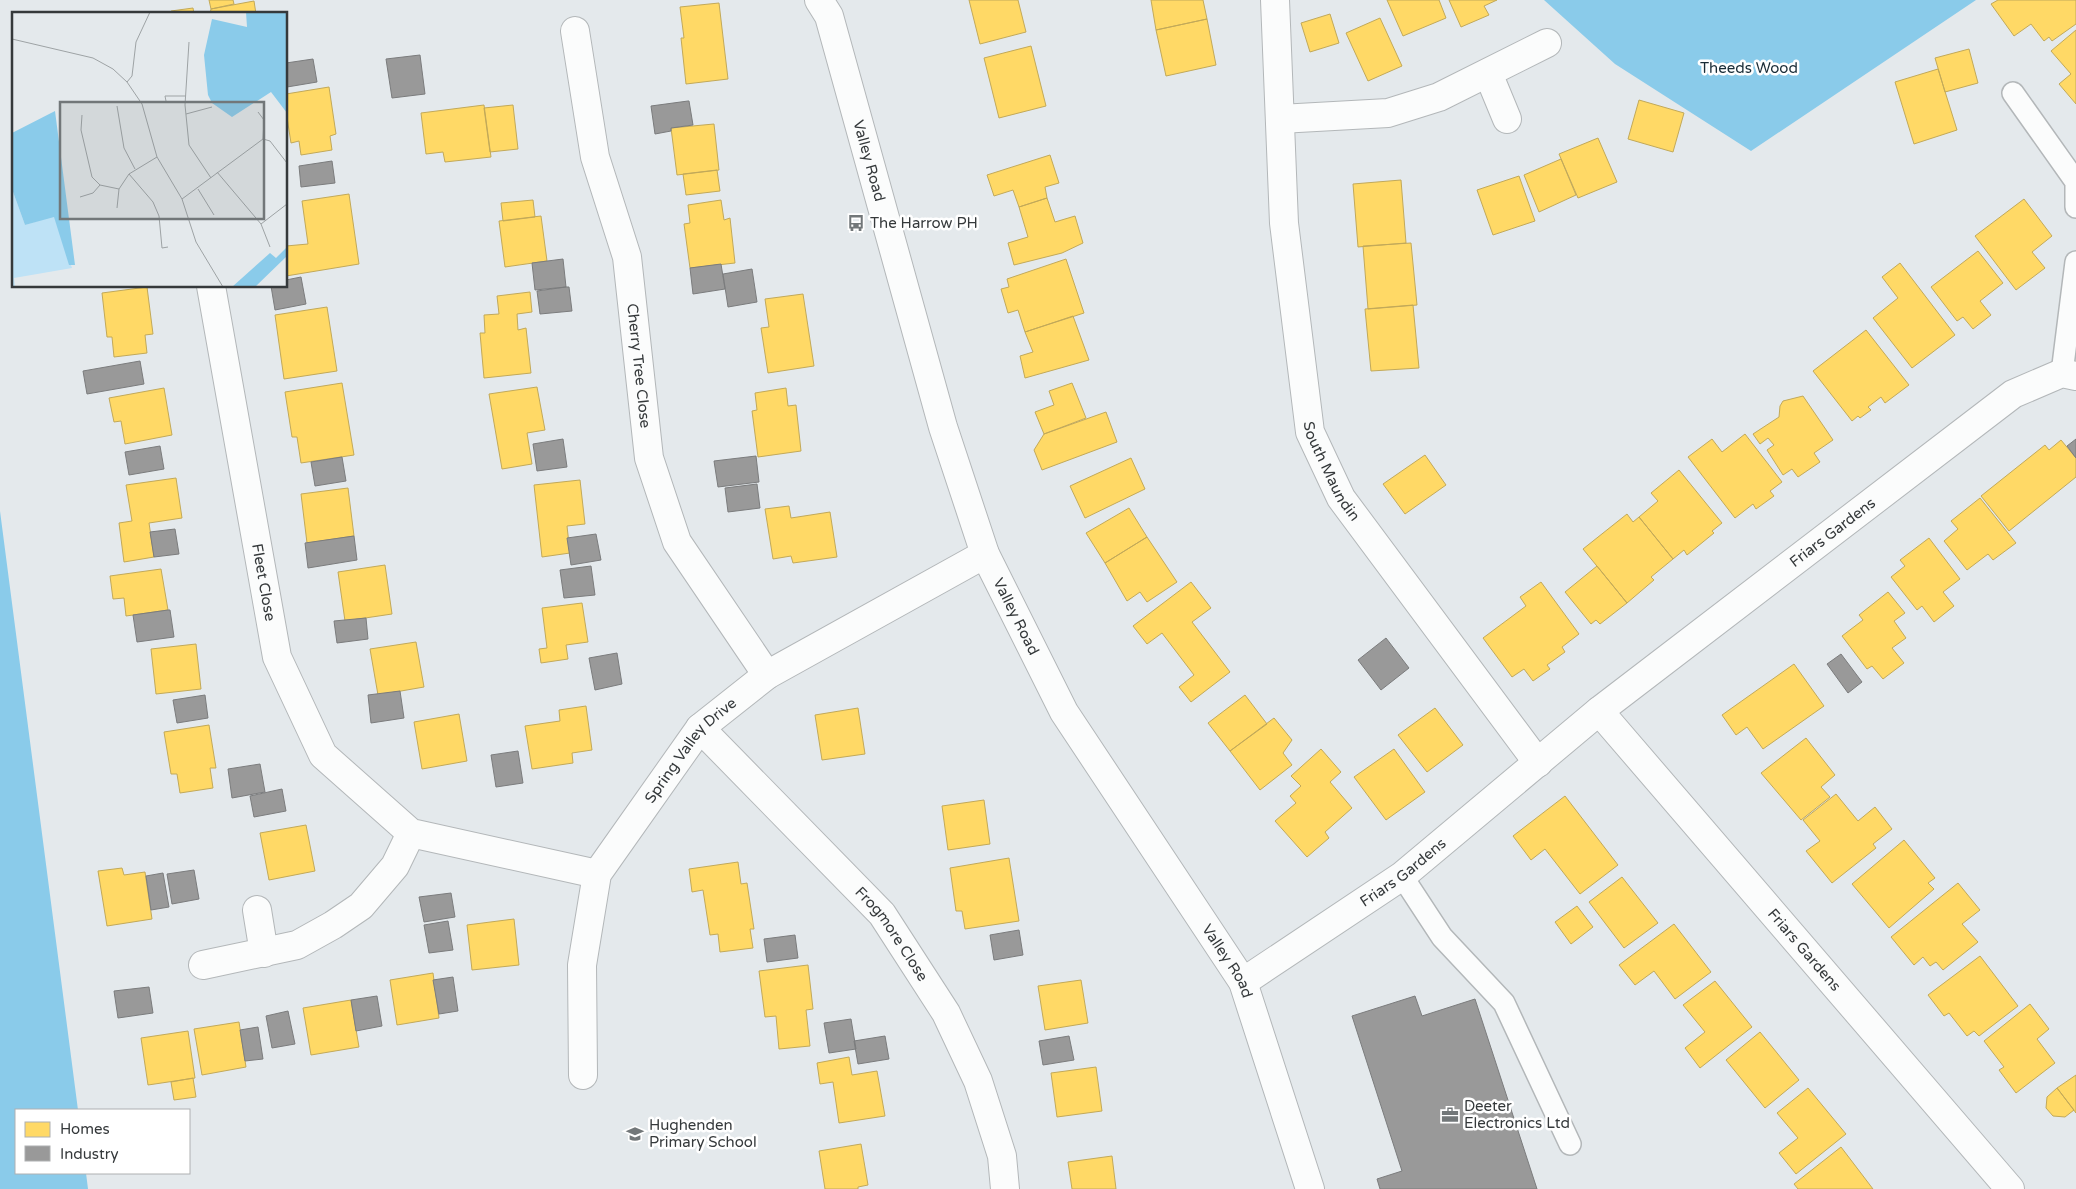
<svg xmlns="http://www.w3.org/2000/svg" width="2076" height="1189" font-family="'Varela Round',sans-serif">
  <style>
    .forest { fill: #8acbea }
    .homes { fill: #ffd966; stroke: #c2a959 }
    .industry { fill: #999; stroke: #7b7c7d }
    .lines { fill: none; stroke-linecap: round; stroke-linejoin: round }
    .lane-casing { stroke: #b3b7b9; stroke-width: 24 }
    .street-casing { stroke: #b3b7b9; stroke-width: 30 }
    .secondary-casing { stroke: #b3b7b9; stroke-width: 30 }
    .lane { stroke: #fbfcfc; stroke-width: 21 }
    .street { stroke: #fbfcfc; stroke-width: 28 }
    .secondary { stroke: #fbfcfc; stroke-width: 28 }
    .labels { text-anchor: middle; stroke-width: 5; stroke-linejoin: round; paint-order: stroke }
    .park-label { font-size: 15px; fill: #192c37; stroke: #fff }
    .street-label { font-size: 15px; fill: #35393b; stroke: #fff }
    .poi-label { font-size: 15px; fill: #35393b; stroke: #fff; text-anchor: start }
    .inset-road { fill: none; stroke: #9ea3a5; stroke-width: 1 }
    .view { fill: #727779; fill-opacity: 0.15; stroke: #727779; stroke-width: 2.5 }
    .inset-edge { fill: none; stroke: #35393b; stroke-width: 2.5 }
  </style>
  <rect width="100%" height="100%" fill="#e4e9ec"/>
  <path class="forest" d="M1544,0H1976L1751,151L1615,64Z
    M0,511L78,1110H16V1173H86L88,1189H0Z"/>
  <path class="homes" d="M209,0H233L234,4L211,9Z
    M969,0H1018L1026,32L980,44Z
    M1151,0H1203L1207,19L1156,30Z
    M1387,0H1439L1446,18L1403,36Z
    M1449,0H1497L1484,6L1489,15L1461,27Z
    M1998,0H2076V24L2052,41L2049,37L2044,41L2031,24L2014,36L1991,4Z
    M254,1L256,14H210L211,9Z
    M719,3L728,79L686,84L681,38H684L680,7Z
    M193,8L194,14H172L171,11Z
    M1330,14L1339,43L1310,52L1301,23Z
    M1380,18L1402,66L1368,81L1346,33Z
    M1207,19L1216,65L1166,76L1156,30Z
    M2076,30V104L2059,84L2071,74L2051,51Z
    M1031,46L1046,106L999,118L984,58Z
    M1969,49L1978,83L1945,92L1935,58Z
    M1938,69L1957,130L1914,144L1895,82Z
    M329,87L336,134L330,136L332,150L301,155L299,141L291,143L286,111V94Z
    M1639,100L1684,113L1673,152L1628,139Z
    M484,105L491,157L445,162L443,152L426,154L421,113Z
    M513,105L518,149L490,152L484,108Z
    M714,124L719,170L677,175L671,128Z
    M1598,138L1617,182L1578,198L1559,154Z
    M1050,155L1059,183L1045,187L1047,198L1019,207L1013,190L994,196L987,175Z
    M1561,159L1576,195L1539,212L1524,175Z
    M717,170L720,191L686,195L683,174Z
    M1519,176L1535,221L1493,235L1477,190Z
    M1401,180L1406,243L1358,247L1353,184Z
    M349,194L359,264L286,276V246L308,244L302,201Z
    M1047,198L1055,222L1075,216L1083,243L1062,253L1014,265L1008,243L1028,237L1019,207Z
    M2024,199L2052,236L2032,252L2045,268L2016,290L1975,236Z
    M533,200L535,217L503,221L501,203Z
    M721,200L724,220L730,218L735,263L690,268L684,224L690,223L688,205Z
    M541,216L547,261L505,267L499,221Z
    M1411,243L1417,305L1368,309L1363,246Z
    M1978,251L2003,283L1980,301L1991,315L1973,329L1963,317L1957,321L1931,287Z
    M1066,259L1084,313L1025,332L1018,310L1008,313L1001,289L1009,287L1007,279Z
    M1900,263L1955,335L1912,368L1873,318L1898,298L1882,277Z
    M147,287L153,334L145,335L147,353L114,357L112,337H107L102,293Z
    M530,292L532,312L517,314L518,330L526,328L531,373L484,378L480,333H485L484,315L499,314L497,296Z
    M803,294L814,366L768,373L761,328L769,327L765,299Z
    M1413,305L1419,368L1371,371L1365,309Z
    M327,307L337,371L284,379L275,315Z
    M1073,316L1089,360L1025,378L1020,356L1033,352L1025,332Z
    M1866,330L1909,385L1885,403L1881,397L1868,407L1871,410L1860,418L1858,416L1852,421L1813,371Z
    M342,383L354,455L301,463L297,437H292L285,392Z
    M1072,383L1086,418L1044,434L1035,412L1054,405L1049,391Z
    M537,387L545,430L527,433L532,464L502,469L489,394Z
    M164,388L172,435L125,444L121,421L114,422L109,398Z
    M786,388L788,406L796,405L801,451L758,457L752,411L757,410L755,393Z
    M1803,396L1833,440L1814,453L1820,462L1798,477L1792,469L1783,475L1767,450L1774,445L1768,438L1760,444L1753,434L1779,417L1780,406L1783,401Z
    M1106,412L1117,442L1042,470L1034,450L1044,434Z
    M1745,434L1782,482L1770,491L1774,496L1756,509L1753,504L1735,518L1688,457L1712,439L1722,452Z
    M2061,440L2076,458V477L2009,531L1981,496L2045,445L2049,450Z
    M1425,455L1446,485L1405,514L1383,484Z
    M1131,458L1145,489L1085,518L1070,486Z
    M1679,470L1722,523L1712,531L1714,533L1687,555L1684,550L1673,559L1639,517L1658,501L1651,493Z
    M176,478L182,518L149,523L154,557L124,562L119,523L132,521L126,485Z
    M580,480L585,524L567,526L570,553L542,557L534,485Z
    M348,488L354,536L307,543L301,494Z
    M1980,498L2016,543L1993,560L1988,554L1967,570L1944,541L1958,529L1951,521Z
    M789,506L791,518L830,512L837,557L793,563L791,556L773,559L765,509Z
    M1129,508L1147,537L1105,563L1086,533Z
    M1627,514L1633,522L1639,517L1673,559L1651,577L1654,580L1627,603L1583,549Z
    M1147,537L1177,582L1147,602L1140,592L1127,601L1105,563Z
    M1929,538L1960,579L1943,592L1954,606L1934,622L1922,606L1917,610L1891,577L1905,566L1900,560Z
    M385,565L392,614L345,621L338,572Z
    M1597,566L1627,603L1600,624L1596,620L1591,624L1565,592Z
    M161,569L168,610L126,616L124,598L113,599L110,576Z
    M1191,582L1211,608L1192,622L1230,672L1191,702L1179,687L1194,675L1162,633L1147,644L1133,626Z
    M1541,582L1579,634L1562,647L1565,652L1547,665L1550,669L1533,681L1524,669L1512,677L1483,638L1526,606L1520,597Z
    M1888,592L1905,613L1894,621L1906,638L1892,648L1904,663L1883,679L1872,666L1867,669L1842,636L1863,620L1859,615Z
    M582,603L588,642L566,645L568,659L541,663L539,649L547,648L542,608Z
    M416,642L424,687L378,695L370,649Z
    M196,644L201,689L156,694L151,649Z
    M1794,664L1824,706L1763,749L1747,727L1736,735L1722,715Z
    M1245,695L1267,724L1230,751L1208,723Z
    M586,706L592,750L572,753L573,763L532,769L525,726L560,721L559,710Z
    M858,708L865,754L822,760L815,715Z
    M1435,708L1463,745L1427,772L1398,735Z
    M459,714L467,761L422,769L414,722Z
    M1274,718L1292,740L1283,753L1292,765L1260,790L1230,751Z
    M209,725L216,768H210L213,788L180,793L177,774H171L164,732Z
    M1806,738L1835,775L1821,787L1830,797L1801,820L1761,773Z
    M1321,749L1341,772L1330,782L1352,808L1325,832L1329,838L1307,857L1275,821L1296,803L1290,796L1301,786L1291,776Z
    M1394,749L1425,792L1386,820L1354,777Z
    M1836,794L1858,821L1875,807L1892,829L1873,844L1876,848L1832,883L1806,851L1820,841L1803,820Z
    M1565,796L1618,865L1580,894L1545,849L1531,860L1513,836Z
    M984,800L990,844L948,850L942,806Z
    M306,825L315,871L269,880L260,833Z
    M1904,840L1935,878L1928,883L1934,889L1889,928L1852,884Z
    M1009,858L1019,921L965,929L962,911H956L950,868Z
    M738,862L741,884L747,883L754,929H750L753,948L720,952L718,934L710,935L703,890L692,892L689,869Z
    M122,868L124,875L145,872L152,919L107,926L98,871Z
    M1622,877L1658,923L1624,948L1589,902Z
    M1958,883L1980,910L1962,924L1978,942L1943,970L1936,962L1930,966L1923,957L1914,965L1891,937Z
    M1577,906L1593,927L1571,944L1555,922Z
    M514,919L519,965L472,970L467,925Z
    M1674,924L1711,972L1675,999L1654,971L1635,985L1619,965Z
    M1980,956L2018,1006L1979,1036L1974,1031L1967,1036L1949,1013L1944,1016L1928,995Z
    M808,965L813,1009L806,1010L810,1046L779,1049L776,1016L765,1017L759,971Z
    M433,973L439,1018L397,1025L390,980Z
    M1081,980L1088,1023L1045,1030L1038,986Z
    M1715,981L1752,1027L1700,1068L1685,1048L1705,1032L1683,1005Z
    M351,1000L359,1047L311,1055L303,1008Z
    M2030,1004L2049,1029L2037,1039L2055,1063L2016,1093L1999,1070L2004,1067L1984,1041Z
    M239,1022L246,1067L202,1075L194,1029Z
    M188,1031L195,1078L148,1085L141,1038Z
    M1760,1032L1799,1080L1765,1108L1726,1060Z
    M849,1057L852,1075L877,1071L885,1116L839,1123L833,1082L820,1084L817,1063Z
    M1096,1067L1102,1111L1057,1117L1051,1073Z
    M2076,1075V1113L2057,1088Z
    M193,1078L196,1097L174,1100L171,1082Z
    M1808,1088L1846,1134L1796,1174L1779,1153L1798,1138L1777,1113Z
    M2057,1088L2074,1110L2065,1117L2053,1116L2046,1108L2047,1097Z
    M861,1144L868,1185L858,1187V1189H825L819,1151Z
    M1841,1147L1873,1189H1798L1794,1184Z
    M1112,1156L1116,1189H1072L1068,1162Z"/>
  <path class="industry" d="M420,55L425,94L392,98L386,59Z
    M313,59L317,82L287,87L286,63Z
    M688,101H689L693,125L671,128V131L655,134L651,106Z
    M332,161L335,183L301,187L299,166Z
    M563,259L566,287L535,290L532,263Z
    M721,264L725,289L693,294L690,268Z
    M752,269L757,302L728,307L723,274Z
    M301,277L306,304L275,310L271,286H286V280Z
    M566,287H569L572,311L540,314L537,291Z
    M140,361L144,384L87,394L83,371Z
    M563,439L567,467L537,471L533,444Z
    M2076,439V458L2067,446Z
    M160,446L164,469L129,475L125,452Z
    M756,456L759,482L718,487L714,461Z
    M342,457L346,481L315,486L311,462Z
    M757,484L760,508L728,512L725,488Z
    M175,529L179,554L154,557L150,532Z
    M596,534L601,560L571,565L567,538Z
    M354,536L357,560L308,568L305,543Z
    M591,566L595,595L564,598L560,570Z
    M168,610H170L174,637L137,642L133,615Z
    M366,618L368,639L337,643L334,621Z
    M1386,638L1409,668L1381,690L1358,660Z
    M617,653L622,684L595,690L589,658Z
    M1841,654L1862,682L1848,693L1827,664Z
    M400,691L404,718L371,723L368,695Z
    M205,695L208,718L177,723L173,700Z
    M518,751L523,783L496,787L491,755Z
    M260,764L265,792L232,798L228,769Z
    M282,789L286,811L254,817L250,796Z
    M194,870L199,899L172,904L167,874Z
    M163,873L169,907L151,910L146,876Z
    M451,893L455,917L424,922L419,897Z
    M448,921L453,950L429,953L424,925Z
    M1019,930L1023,955L994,960L990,935Z
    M795,935L798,958L767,962L764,939Z
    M453,977L458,1011L439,1014L433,980Z
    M149,987L153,1013L118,1018L114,991Z
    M377,996L382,1026L356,1031L351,1000Z
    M1415,996L1422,1016L1475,999L1537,1189H1380L1377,1179L1402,1171L1352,1016Z
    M288,1011L295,1044L272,1048L266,1016Z
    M851,1019L856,1049L829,1053L824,1023Z
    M258,1027L263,1059L245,1061L240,1030Z
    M885,1036L889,1059L858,1064L854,1041Z
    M1069,1036L1074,1060L1043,1065L1039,1041Z"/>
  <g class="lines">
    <g class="lane-casing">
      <path id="lane" d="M2013,93L2076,182V207
        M2062,373L2076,262
        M1402,876L1442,937L1504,1003L1570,1144"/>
    </g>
    <g class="street-casing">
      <g id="street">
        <path id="s1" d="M1275,0L1284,223L1310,432L1341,498L1538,763"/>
        <path id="s2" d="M575,31L595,157L627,257L649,458L677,542L767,675"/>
        <path d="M1488,73L1507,119"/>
        <path d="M1280,119L1388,113L1439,97L1547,43"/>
        <path id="s3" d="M211,286L277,657L323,755L411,833L597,874"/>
        <path id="s4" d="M1599,711L2010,1189"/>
        <path id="s5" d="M700,728L882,914L946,1013L978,1081L1002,1156L1005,1189"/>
        <path d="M257,910L264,953"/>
        <path d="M203,965L297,945L333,925L361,906L395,866L411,833"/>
        <path id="s6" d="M1243,982L1402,876L1599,711L2013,394L2062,373L2076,376"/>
        <path id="s7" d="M583,1075L582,965L597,874L700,728L767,675L985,554"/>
      </g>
    </g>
    <g class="secondary-casing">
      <g id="secondary">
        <path id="s8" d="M819,0L829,16L943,427L985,554L1064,712L1243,982L1310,1189"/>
      </g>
    </g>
    <use href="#lane" class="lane"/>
    <use href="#street" class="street"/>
    <use href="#secondary" class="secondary"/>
  </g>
  <defs>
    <g id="bus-bare" transform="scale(1.35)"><path d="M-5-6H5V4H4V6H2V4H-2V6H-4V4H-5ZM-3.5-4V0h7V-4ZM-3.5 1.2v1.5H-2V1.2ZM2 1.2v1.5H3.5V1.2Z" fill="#727779" stroke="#fff" stroke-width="2.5" paint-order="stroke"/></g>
    <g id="office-bare" transform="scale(1.35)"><path d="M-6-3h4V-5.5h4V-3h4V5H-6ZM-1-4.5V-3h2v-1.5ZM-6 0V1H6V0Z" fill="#727779" stroke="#fff" stroke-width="2.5" paint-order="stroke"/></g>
    <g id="school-bare" transform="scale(1.35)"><path d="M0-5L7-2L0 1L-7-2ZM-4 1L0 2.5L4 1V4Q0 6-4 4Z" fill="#727779" stroke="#fff" stroke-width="2.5" paint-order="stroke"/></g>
  </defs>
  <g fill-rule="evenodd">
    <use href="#bus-bare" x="856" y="223"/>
    <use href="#office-bare" x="1450" y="1115"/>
    <use href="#school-bare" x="635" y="1134"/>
  </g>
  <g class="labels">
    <g class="park-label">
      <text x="1749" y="73">Theeds Wood</text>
    </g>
    <g class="street-label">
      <text dy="5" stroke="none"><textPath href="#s8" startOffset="169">Valley Road</textPath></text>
      <text dy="5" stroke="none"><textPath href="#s2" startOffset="342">Cherry Tree Close</textPath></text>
      <text dy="5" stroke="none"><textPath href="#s1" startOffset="478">South Maundin</textPath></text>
      <text dy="5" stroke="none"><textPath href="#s6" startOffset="742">Friars Gardens</textPath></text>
      <text dy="5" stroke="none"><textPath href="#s3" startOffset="301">Fleet Close</textPath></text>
      <text dy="5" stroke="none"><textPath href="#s8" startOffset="649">Valley Road</textPath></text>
      <text dy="5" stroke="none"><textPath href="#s7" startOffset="358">Spring Valley Drive</textPath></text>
      <text dy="5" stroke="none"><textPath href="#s6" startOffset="194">Friars Gardens</textPath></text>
      <text dy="5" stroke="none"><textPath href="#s5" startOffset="282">Frogmore Close</textPath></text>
      <text dy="5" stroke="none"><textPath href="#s4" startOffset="315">Friars Gardens</textPath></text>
      <text dy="5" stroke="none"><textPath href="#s8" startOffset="1054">Valley Road</textPath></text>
    </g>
    <g class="poi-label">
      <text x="870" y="228">The Harrow PH</text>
      <text x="1464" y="1111">Deeter<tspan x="1464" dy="17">Electronics Ltd</tspan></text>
      <text x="649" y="1130">Hughenden<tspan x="649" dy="17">Primary School</tspan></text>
    </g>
  </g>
  <g transform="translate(12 12)">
    <rect width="275" height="275" fill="#e4e9ec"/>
    <path d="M0,177L13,213L42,204L60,256L2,266L3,275H0Z" fill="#bee2f6"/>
    <path d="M234,0H275V101L259,80L220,105L200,91L196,83L192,43L200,7L235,15ZM43,99L63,253H57L42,205L13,213L0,177V121ZM275,235V244L243,275H220L258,241L264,246Z" fill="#8acbea"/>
    <path class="inset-road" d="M0,27L81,46L101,57L115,70L130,92L145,145L170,187L184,230L211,275M177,30L173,93L177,133L199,166M115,70L120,64L124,30L138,0M154,89L153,84H174M105,94L112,136L123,157M246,100L252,108L251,127M174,102L200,95M70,103L69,118L80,165L88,173L107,177M205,160L249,212L275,192M117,162L141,190L147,204L150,236L156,235M186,177L202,203M68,185L81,181L88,173M170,187L251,127L258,129L275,151M105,196L107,177L117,162L145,145M249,212L258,235"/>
    <path class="view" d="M48,90H252V207H48Z"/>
    <rect width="275" height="275" class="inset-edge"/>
  </g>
  <rect x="15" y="1109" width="175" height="65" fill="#ffffff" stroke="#aeb0b1"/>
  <rect x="25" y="1122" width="25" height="15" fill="#ffd966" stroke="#aeb0b1"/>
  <text x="60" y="1134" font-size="15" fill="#35393b">Homes</text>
  <rect x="25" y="1146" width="25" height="15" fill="#999999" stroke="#aeb0b1"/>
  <text x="60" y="1159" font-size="15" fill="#35393b">Industry</text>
</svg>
